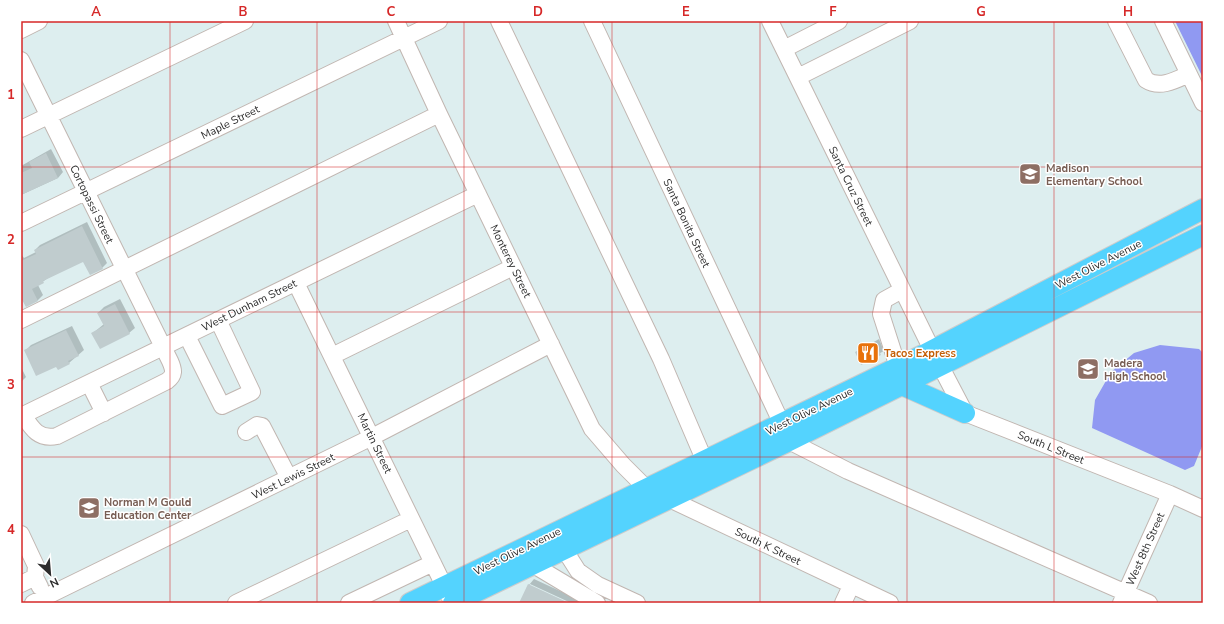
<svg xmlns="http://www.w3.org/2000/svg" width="1224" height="624" font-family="'Nunito Sans',sans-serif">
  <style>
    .pitch { fill: #9099f2 }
    .shadow { fill: #0003 }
    .building { fill: #c0ccce }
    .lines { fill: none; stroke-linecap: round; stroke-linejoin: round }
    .minor-casing { stroke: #c1b6b1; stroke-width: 18 }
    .major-casing { stroke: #ccc; stroke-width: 22 }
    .minor { stroke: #fff; stroke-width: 16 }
    .major { stroke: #54d3fe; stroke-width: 20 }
    .grid { fill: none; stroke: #d62828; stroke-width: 1; stroke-opacity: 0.55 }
    .labels { text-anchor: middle; stroke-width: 3; stroke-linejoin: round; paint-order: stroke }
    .street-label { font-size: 11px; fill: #2c2c2c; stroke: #fff }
    .education-label { font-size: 11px; font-weight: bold; fill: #785e54; stroke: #fff; text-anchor: start }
    .food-label { font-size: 11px; font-weight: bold; fill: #c56008; stroke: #fff; text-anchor: start }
    .neatline { fill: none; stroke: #d62828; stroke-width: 1.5 }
    .grid-label { font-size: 13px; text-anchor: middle; font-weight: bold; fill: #d62828 }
  </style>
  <rect width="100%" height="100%" fill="#ddeeef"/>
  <path class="pitch" d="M1175,21H1203V78Z
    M1160,345L1199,349L1203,353V444L1194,466L1185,470L1092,428L1095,400L1111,372L1134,353Z"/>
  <path class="shadow" d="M51,149L63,172L58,178L21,195V166Z
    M87,222L107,263L102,268L84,260L48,278L38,285L43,295L38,300L26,306L21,296V254L24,258L36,252L35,250L40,245Z
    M120,299L135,328L129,333H93L104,324L98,313L104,307Z
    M72,326L84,350L69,363L57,365L26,350L31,345Z
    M879,339L884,351L861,363L856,352Z
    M21,367L26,377L21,382Z
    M534,579L586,603H571L530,584V586L566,603H521L529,585Z"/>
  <path class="building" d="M46,153L58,178L21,195V173L32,168L29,162Z
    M82,226L103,269L90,275L83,262L43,281L44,283L32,289L38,301L26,307L21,298V261L36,254L34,250Z
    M115,304L130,334L100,349L91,333L104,326L97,313Z
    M66,330L79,356L68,361L70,364L58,370L56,367L36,376L24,350Z
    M875,342L881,355L861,365L855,352Z
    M528,584L569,603H519Z"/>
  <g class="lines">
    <g class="minor-casing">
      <path id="minor" d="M396,21L439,114L592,429L623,465L646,488L890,603
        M499,21L661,359L709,471
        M592,21L782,424
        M770,21L932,350L965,413L1170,494L1203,509
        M1116,21L1146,80C1160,89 1176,80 1189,74
        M1163,21L1203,103
        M21,30L39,21
        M784,49L839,21
        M21,60L170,361C174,370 175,375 167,381L57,436C39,440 32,429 23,415
        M798,77L910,21
        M21,129L245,21
        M21,223L439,21
        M296,283L449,596
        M21,320L439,114
        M187,336L222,406L252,392L218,320
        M332,356L513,267
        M898,367L881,314L884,300L902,290
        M89,383L104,413
        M21,416L478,194
        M246,432L257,425L262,426L289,478
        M789,441L848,471L1149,603
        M21,534L36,566L35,577
        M564,549L578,571L598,585L637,603
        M532,564L597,603
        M21,584L35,577L40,587
        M33,603L372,437L551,344
        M236,603L411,519
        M349,603L433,563
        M843,603L851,586
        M1121,603L1170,494"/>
    </g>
    <g class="major-casing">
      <path id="major" d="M902,385L965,413
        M410,603L923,355L1203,209
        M453,603L789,441L1203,235"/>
    </g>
    <use href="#minor" class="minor"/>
    <use href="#major" class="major"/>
  </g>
  <path class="grid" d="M170,21V603M317,21V603M464,21V603M612,21V603M760,21V603M907,21V603M1054,21V603M21,167H1203M21,312H1203M21,457H1203"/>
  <defs>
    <g id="school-square" transform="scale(1.15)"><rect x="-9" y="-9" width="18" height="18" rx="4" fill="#8d6e63" stroke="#fff"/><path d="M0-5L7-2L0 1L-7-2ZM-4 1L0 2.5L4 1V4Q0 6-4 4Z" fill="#fff"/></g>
    <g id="restaurant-square" transform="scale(1.15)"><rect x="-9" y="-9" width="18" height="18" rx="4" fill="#e8710a" stroke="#fff"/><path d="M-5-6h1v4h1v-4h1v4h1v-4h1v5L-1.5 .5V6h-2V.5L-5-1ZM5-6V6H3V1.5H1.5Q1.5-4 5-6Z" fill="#fff"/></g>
  </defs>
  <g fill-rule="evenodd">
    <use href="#school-square" x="1030" y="174"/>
    <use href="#restaurant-square" x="868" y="353"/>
    <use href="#school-square" x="1088" y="369"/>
    <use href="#school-square" x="89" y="508"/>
  </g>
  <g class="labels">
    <g class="street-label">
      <text transform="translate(230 122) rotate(-26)" y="4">Maple Street</text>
      <text transform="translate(851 186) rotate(64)" y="4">Santa Cruz Street</text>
      <text transform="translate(92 204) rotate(64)" y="4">Cortopassi Street</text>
      <text transform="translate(687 223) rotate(65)" y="4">Santa Bonita Street</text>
      <text transform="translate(511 261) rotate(64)" y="4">Monterey Street</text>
      <text transform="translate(1098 264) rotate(-27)" y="4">West Olive Avenue</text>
      <text transform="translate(249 305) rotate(-26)" y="4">West Dunham Street</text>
      <text transform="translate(809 411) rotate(-26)" y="4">West Olive Avenue</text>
      <text transform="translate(375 443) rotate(64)" y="4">Martin Street</text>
      <text transform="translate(1051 447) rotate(22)" y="4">South L Street</text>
      <text transform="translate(293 476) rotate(-26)" y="4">West Lewis Street</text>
      <text transform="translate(768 546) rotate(26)" y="4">South K Street</text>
      <text transform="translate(1145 549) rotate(-66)" y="4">West 8th Street</text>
      <text transform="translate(517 551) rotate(-26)" y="4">West Olive Avenue</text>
    </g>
    <g class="education-label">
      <text x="1046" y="172">Madison<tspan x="1046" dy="13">Elementary School</tspan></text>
      <text x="1104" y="367">Madera<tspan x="1104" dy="13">High School</tspan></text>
      <text x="104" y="506">Norman M Gould<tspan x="104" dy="13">Education Center</tspan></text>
    </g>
    <g class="food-label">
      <text x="884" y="357">Tacos Express</text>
    </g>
  </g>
  <rect width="1224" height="624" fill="none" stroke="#ffffff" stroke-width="44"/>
  <g transform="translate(50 574) rotate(154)" stroke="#ffffff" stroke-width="3" paint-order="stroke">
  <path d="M0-3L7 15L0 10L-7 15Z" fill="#2c2c2c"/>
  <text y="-6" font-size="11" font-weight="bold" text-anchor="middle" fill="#2c2c2c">N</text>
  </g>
  <rect x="22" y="22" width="1180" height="580" class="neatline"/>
  <g class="grid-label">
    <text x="96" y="16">A</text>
    <text x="243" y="16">B</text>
    <text x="391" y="16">C</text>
    <text x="538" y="16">D</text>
    <text x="686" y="16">E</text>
    <text x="833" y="16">F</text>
    <text x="981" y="16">G</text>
    <text x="1128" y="16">H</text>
    <text x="11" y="99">1</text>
    <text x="11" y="244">2</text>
    <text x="11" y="389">3</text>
    <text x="11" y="534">4</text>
  </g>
</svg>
